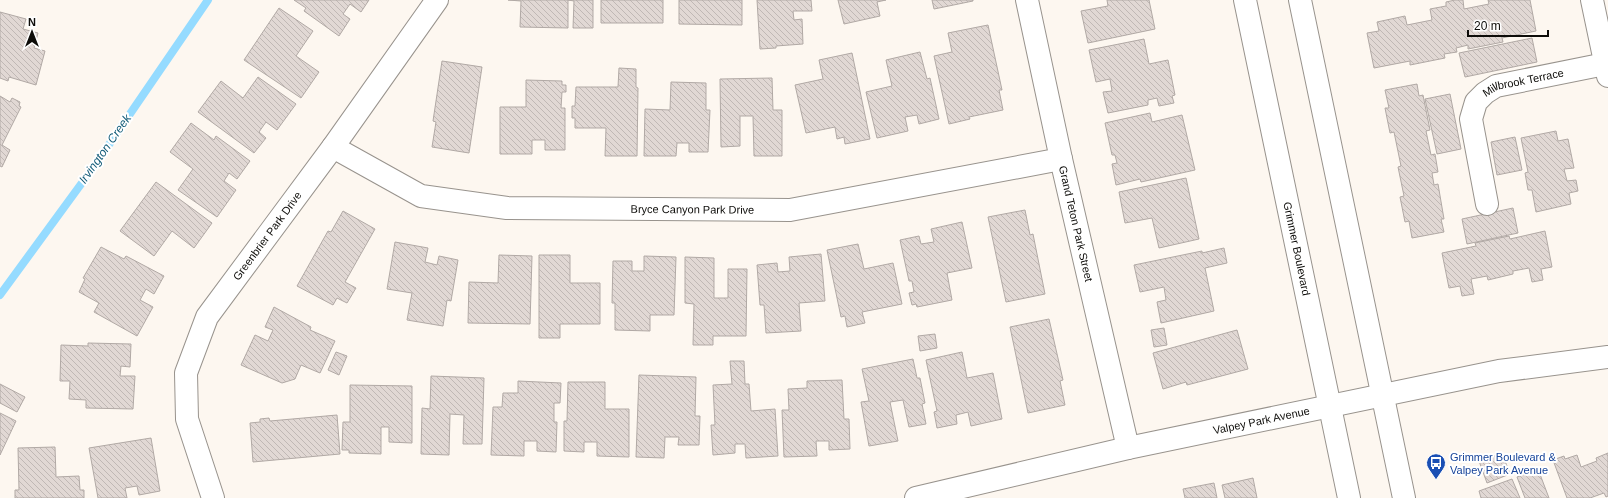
<svg xmlns="http://www.w3.org/2000/svg" width="1608" height="498" font-family="Arial,sans-serif">
  <style>
    .lines { fill: none; stroke-linecap: round; stroke-linejoin: round }
    .stream { stroke: #95dbff; stroke-width: 8 }
    .building { fill: url(#building-back-hatch); stroke: #b1a9a5 }
    .minor-casing { stroke: #98938d; stroke-width: 24 }
    .secondary-casing { stroke: #98938d; stroke-width: 24 }
    .minor { stroke: #fff; stroke-width: 22 }
    .secondary { stroke: #fff; stroke-width: 22 }
    .labels { text-anchor: middle; stroke-width: 4; stroke-linejoin: round; paint-order: stroke }
    .street-label { font-size: 11px; fill: #0d0c09; stroke: #fff }
    .transit-label { font-size: 11px; fill: #164399; stroke: #fff; text-anchor: start }
    .water-label { font-size: 12px; font-style: italic; fill: #125b78; stroke: #fff }
  </style>
  <defs>
    <pattern id="building-back-hatch" width="6" height="6" patternUnits="userSpaceOnUse"><rect width="6" height="6" fill="#e1d8d4"/><path d="M-1 5l2 2M0 0l6 6M5-1l2 2" fill="none" stroke="#c0b8b5"/></pattern>
  </defs>
  <rect width="100%" height="100%" fill="#fdf7f0"/>
  <g class="lines">
    <path class="stream" d="M0,295L95,165L208,0"/>
  </g>
  <path class="building" d="M294,0H369L361,12L350,4L343,14L350,19L339,36L304,11L306,8Z
    M508,0H593V28H573L574,1L568,0V28L520,27L521,1Z
    M601,0H663V23H601Z
    M679,0H742V25L679,24Z
    M757,0H811L812,11H793L794,20L802,19L803,44L776,46V48L760,49Z
    M838,0H886L877,2L880,16L844,24Z
    M932,0H973V1L934,9Z
    M1107,0H1149L1155,29L1088,43L1081,11L1108,6Z
    M1455,0H1463L1464,9L1489,4L1488,0H1530L1536,31L1502,38L1503,42L1468,49V45L1456,48L1457,52L1444,54L1445,58L1410,65V61L1374,68L1367,33L1379,31L1377,22L1405,16L1407,25L1432,20L1430,9L1446,6V2Z
    M279,8L313,31L296,56L319,72L301,98L244,60Z
    M0,12L26,19L23,29L38,33L34,48L45,51L36,85L9,77L8,81L0,78Z
    M988,25L1002,90H999L1003,110L969,117L970,119L949,124L934,56L952,52L948,33Z
    M1532,38L1537,62L1465,77L1459,53Z
    M1144,39L1149,64L1168,60L1175,95L1172,96L1174,103L1159,106L1157,98L1148,100V105L1108,113L1103,92L1112,91L1110,79L1096,82L1089,50Z
    M920,52L927,79L930,78L939,119L919,124L917,115L905,117L908,131L877,138L866,92L892,86L886,60Z
    M852,53L870,139L845,144L844,137L837,139L835,127L806,133L795,85L823,79L819,60Z
    M442,61L482,67L469,153L432,147L436,122L433,121Z
    M619,68L636,69V87L638,88L637,156H605L606,128H575V118H572V106H575L576,87H618Z
    M258,77L296,104L277,130L266,122L259,132L266,138L254,153L198,112L221,81L243,98Z
    M772,78L773,110H782V156H754L753,116H740V146L721,147L720,79Z
    M526,80L562,81V85H566V92H562L561,108H565V150H545V140H532V154H500V107H526Z
    M671,82L706,83V110H710L708,152H689V143H677L676,156H644L645,109L670,110Z
    M1417,84L1419,96L1423,95L1430,130L1426,131L1431,155L1435,154L1438,172L1432,173L1434,185L1438,184L1444,219H1441L1444,232L1412,238L1409,221L1405,222L1400,197L1404,196L1398,167L1401,166L1394,132L1390,133L1385,108H1389L1385,90Z
    M1450,94L1461,149L1437,154L1425,99Z
    M0,96L10,102L12,98L20,102L19,106L21,107L2,145L10,150L2,167L0,166Z
    M1150,113L1152,122L1182,115L1195,170L1141,182L1140,179L1116,185L1112,164L1117,163L1115,155H1112L1105,123Z
    M191,123L214,140L216,136L250,161L237,179L229,173L224,181L236,190L217,217L178,190L193,169L170,152Z
    M1556,131L1558,141L1568,139L1574,168L1564,169L1567,181L1576,180L1578,191L1569,193L1571,204L1536,212L1532,190H1528L1525,173L1528,172L1521,138Z
    M1515,137L1522,170L1497,175L1491,142Z
    M1186,178L1199,239L1159,248L1152,218L1125,223L1119,192Z
    M156,182L212,223L194,248L172,231L154,256L120,231Z
    M1513,208L1518,233L1467,244L1462,219Z
    M1025,210L1030,235L1033,234L1045,294L1006,302L988,217Z
    M343,211L375,229L345,282L356,288L347,303L337,298L333,305L297,286L328,231L331,232Z
    M962,222L972,268L947,273L952,300L917,307L916,304L912,305L909,293L914,292L912,281H909L900,240L919,236L921,244L934,242L931,229Z
    M1545,231L1552,267L1541,269L1543,280L1532,282L1529,268L1513,271V274L1488,280L1487,276L1471,279L1474,294L1462,296L1460,286L1449,288L1442,253L1476,246L1475,243L1509,236L1510,239Z
    M395,242L428,248L425,262L437,265L439,256L458,260L451,301L447,300L443,326L407,320L412,293L387,289Z
    M858,244L864,269L893,263L902,304L862,312L865,323L847,327L845,316L841,317L827,250Z
    M101,247L124,259L126,256L164,276L154,294L146,289L140,300L153,307L137,336L94,312L99,303L79,292L85,279L83,278Z
    M1224,248L1227,263L1205,268L1214,311L1161,323L1157,302L1166,300L1164,287L1140,292L1134,265L1202,251V253Z
    M821,254L825,301L799,303L801,331L766,333L764,305H760L757,265L777,263L778,272L790,271L789,257Z
    M499,255L532,256L530,324L468,323L469,282L498,283Z
    M539,255H570V283H600V324H560V338H539Z
    M644,256L676,257L674,315H650V331L615,330V303H612L613,261H632V271H644Z
    M685,257L714,258V298H728V269H747L746,336H713V345H693L694,304L685,303Z
    M274,307L311,327L310,330L335,341L320,373L301,365L295,379L282,383L241,365L255,335L268,341L273,330L265,327Z
    M1049,319L1063,380L1060,381L1065,405L1028,413L1010,327Z
    M1164,328L1167,345L1154,347L1151,330Z
    M1237,330L1248,369L1187,385L1186,382L1163,389L1153,353Z
    M935,334L937,348L920,351L918,336Z
    M88,343L131,344L130,367L121,366L120,376H135L133,409L86,408V400L69,399L70,381H60L61,345L88,346Z
    M336,352L347,356L339,375L328,370Z
    M962,352L967,378L993,373L1002,419L971,426L968,412L956,415L957,424L937,428L934,412L937,411L926,360Z
    M913,359L917,378H920L925,403L922,404L926,424L909,427L903,400L890,402L898,441L869,446L861,402L869,401L862,369Z
    M730,361H744L745,384H749L751,411L775,409L778,456L746,458L745,444H735V453L713,455L711,425H715L713,385L732,384Z
    M639,375L696,377L695,416H700L699,445H678L679,437H665L664,458L636,457Z
    M431,376L484,378L482,444H463L464,415L450,414L449,455L421,454L422,408L430,409Z
    M842,380L844,419H849L850,449L829,450V441H816L817,456L784,457L782,410H789L788,389L807,388V381Z
    M518,381L561,383L560,403H554V422H557L556,452L537,451V441H524V456L491,455L493,407H502L503,393H518Z
    M568,382H605V409H629V457L597,456V442H584V452L564,451V421H567Z
    M0,384L25,397L17,412L0,403Z
    M350,385L412,386V443L389,442V427H381V454L349,453V450H342L343,422H350Z
    M0,413L16,421L0,455Z
    M337,415L340,454L253,462L250,423L260,422V419L269,418L270,421Z
    M151,438L160,491L139,495L137,486L125,488L127,498H98L89,448Z
    M55,447L56,477L79,476L80,490H84V498H15V490H19L18,448Z
    M1502,453L1510,474L1487,483L1479,461Z
    M1608,453V496L1606,497L1604,493L1590,498H1567L1553,460L1564,456L1565,459L1577,455L1581,467L1597,461L1596,458Z
    M1538,469L1549,498H1525L1517,477Z
    M1253,478L1257,498H1225L1222,485Z
    M1512,479L1520,498H1481L1479,491Z
    M1214,483L1217,498H1185L1183,489Z"/>
  <g class="lines">
    <g class="minor-casing">
      <g id="minor">
        <path id="s1" d="M1027,0L1061,159L1128,448"/>
        <path d="M1592,0L1608,76"/>
        <path id="s2" d="M333,147L421,196L507,208L790,210L1061,159"/>
        <path id="s3" d="M1487,204L1471,119L1476,102L1485,93L1496,86L1605,64"/>
        <path id="s4" d="M213,498L187,419L186,373L207,317L333,147L437,0"/>
        <path id="s5" d="M916,498L1128,448L1499,371L1608,357"/>
      </g>
    </g>
    <g class="secondary-casing">
      <g id="secondary">
        <path id="s6" d="M1245,0L1349,498"/>
        <path d="M1300,0L1404,498"/>
      </g>
    </g>
    <use href="#minor" class="minor"/>
    <use href="#secondary" class="secondary"/>
  </g>
  <defs>
    <g id="bus-pin" transform="scale(1)"><path d="M0 17L-7.5 6A9.5 9.5 0 1 1 7.5 6Z" fill="#1a4fb4" stroke="#fff"/><path d="M-5-6H5V4H4V6H2V4H-2V6H-4V4H-5ZM-3.5-4V0h7V-4ZM-3.5 1.2v1.5H-2V1.2ZM2 1.2v1.5H3.5V1.2Z" fill="#fff"/></g>
  </defs>
  <g fill-rule="evenodd">
    <use href="#bus-pin" x="1436" y="463"/>
  </g>
  <g class="labels">
    <g class="street-label">
      <text dy="4" stroke="none"><textPath href="#s3" startOffset="157">Millbrook Terrace</textPath></text>
      <text dy="4" stroke="none"><textPath href="#s2" startOffset="373">Bryce Canyon Park Drive</textPath></text>
      <text dy="4" stroke="none"><textPath href="#s1" startOffset="229">Grand Teton Park Street</textPath></text>
      <text dy="4" stroke="none"><textPath href="#s4" startOffset="290">Greenbrier Park Drive</textPath></text>
      <text dy="4" stroke="none"><textPath href="#s6" startOffset="254">Grimmer Boulevard</textPath></text>
      <text dy="4" stroke="none"><textPath href="#s5" startOffset="354">Valpey Park Avenue</textPath></text>
    </g>
    <g class="transit-label">
      <text x="1450" y="461">Grimmer Boulevard &amp;<tspan x="1450" dy="13">Valpey Park Avenue</tspan></text>
    </g>
    <g class="water-label">
      <text transform="translate(105 149) rotate(-55)" y="4">Irvington Creek</text>
    </g>
  </g>
  <g transform="translate(32 32)" stroke="#ffffff" stroke-width="3" paint-order="stroke">
  <path d="M0-3L7 15L0 10L-7 15Z" fill="#0d0c09"/>
  <text y="-6" font-size="11" font-weight="bold" text-anchor="middle" fill="#0d0c09">N</text>
  </g>
  <path d="M1468 30v6h80v-6" fill="none" stroke="#0d0c09" stroke-width="2"/>
  <text x="1474" y="30" font-size="12" fill="#0d0c09" stroke="#ffffff" stroke-width="3" paint-order="stroke">20 m</text>
</svg>
